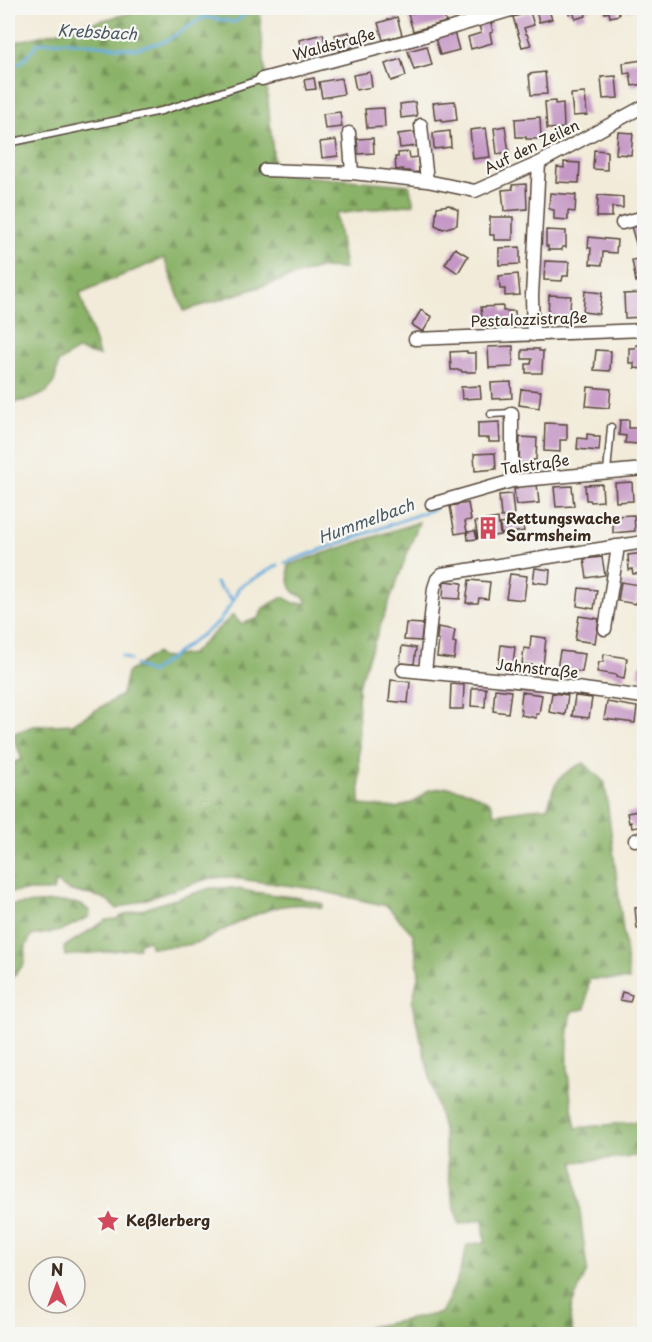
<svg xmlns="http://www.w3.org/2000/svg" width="652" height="1342" font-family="'Playpen Sans',sans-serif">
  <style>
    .forest { fill: url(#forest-firs); stroke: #626e43; stroke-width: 1.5 }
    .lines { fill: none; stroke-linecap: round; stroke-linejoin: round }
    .stream { stroke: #67addd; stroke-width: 3 }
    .building { fill: #c597c5 }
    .lane-casing { stroke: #56473a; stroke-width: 9 }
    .street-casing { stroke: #56473a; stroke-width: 15 }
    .lane { stroke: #fff; stroke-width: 6 }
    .street { stroke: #fff; stroke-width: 12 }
    .labels { text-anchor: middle; stroke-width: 4.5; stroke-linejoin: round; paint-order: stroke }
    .street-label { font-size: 15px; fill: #3b2a1e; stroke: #f6f6f2 }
    .poi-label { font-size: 15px; font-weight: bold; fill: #3b2a1e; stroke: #f6f6f2; text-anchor: start }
    .water-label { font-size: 16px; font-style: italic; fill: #4a5861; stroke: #f6f6f2 }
  </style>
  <defs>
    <pattern id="forest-firs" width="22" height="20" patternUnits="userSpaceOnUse" patternTransform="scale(1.5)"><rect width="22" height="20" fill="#8ab268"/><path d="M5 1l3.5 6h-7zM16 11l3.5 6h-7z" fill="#729155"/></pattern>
  </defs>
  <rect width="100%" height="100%" fill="#f6f6f2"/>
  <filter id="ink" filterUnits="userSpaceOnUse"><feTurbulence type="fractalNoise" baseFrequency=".0167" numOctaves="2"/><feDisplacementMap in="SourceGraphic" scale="12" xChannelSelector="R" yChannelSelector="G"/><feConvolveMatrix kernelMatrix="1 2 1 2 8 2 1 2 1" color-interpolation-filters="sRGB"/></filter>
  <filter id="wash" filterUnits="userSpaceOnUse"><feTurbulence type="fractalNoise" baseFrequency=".008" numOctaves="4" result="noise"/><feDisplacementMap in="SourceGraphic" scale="24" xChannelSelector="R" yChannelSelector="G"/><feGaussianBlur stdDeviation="1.35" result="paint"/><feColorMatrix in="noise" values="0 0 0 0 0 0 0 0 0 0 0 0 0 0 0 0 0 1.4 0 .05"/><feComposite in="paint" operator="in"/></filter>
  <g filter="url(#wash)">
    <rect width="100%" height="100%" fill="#f2ebd9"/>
    <path class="forest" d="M150,8H259L275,174L409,185L414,204L336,214L345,269L319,268L184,311L164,258L80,293L99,356L77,350L58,363C57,369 56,376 54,382C47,399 23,401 8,403V44Z
      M419,522L358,686L360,805L396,808L414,802L429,790L448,787L470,792L491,803L494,814C512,812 529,808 547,808C551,800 552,790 556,784C562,773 573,768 584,763L605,783L629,980L590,979L589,981L585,1009L572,1011C564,1049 568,1091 576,1128L644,1121V1155L574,1162L587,1270C579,1293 564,1308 573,1334H353V1330L441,1313C454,1290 462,1270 467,1245L485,1242L483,1219L459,1224L451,1192L443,1130L412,1003L419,973L413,934L387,906L308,888L224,877L207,879L117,909C102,892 91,897 72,891C66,889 60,885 55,882L53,891H29L8,892V765L22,759L12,734L33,726L72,724L122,695L127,673L156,653L162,658L191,654L233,615L241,624L259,618L263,608L283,597L294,603H307L304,597C287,592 289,580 288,565Z
      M211,888H231L253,892L300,898L323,904L322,908C287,896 252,916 221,931C213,935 205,941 196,943C182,947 165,947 150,947L149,940L139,943V948L65,956L64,947L106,920L116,919L127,914Z
      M55,902C67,902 82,901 90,912L89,917L60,931L31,936L26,946L24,964L8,982V905Z"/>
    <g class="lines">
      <path class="stream" d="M8,66L21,63L38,43L62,41L134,49L166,41L204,17L235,22L254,8
        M285,563L436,508
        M216,583L221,589
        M224,591L233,601
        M122,656L130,660
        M136,665L150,673L219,622L233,601L239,587L278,565"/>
    </g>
    <g id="blocks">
      <path class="building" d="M430,8H442L446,22L413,31L408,14Z
        M454,8H477L479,13L464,17L463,13L457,15Z
        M548,8L552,19L539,22L536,10Z
        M567,8H594L585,11L586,16L575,19L574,13L569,14Z
        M604,8H618L619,15L610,17L609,12L605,13Z
        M626,8H644V27L640,28L636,9L627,11Z
        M530,12L534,25L524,28L526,34H527L531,45L522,47L513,17Z
        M397,17L402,35L383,40L378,23Z
        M491,22L493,32L490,33L492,43L471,49L468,37L481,33L479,25Z
        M349,32L353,47L340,51L335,35Z
        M454,32L459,50L440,55L435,38Z
        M323,34L327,51L303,57L299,40Z
        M427,46L432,65L414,70L408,51Z
        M401,59L406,76L391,81L385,64Z
        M642,60L644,84L632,86L630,73L624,74L623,63Z
        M370,72L372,87L356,90L353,75Z
        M545,72L547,94L531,95L529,74Z
        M616,76L618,98L603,99L601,77Z
        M314,78L316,89L306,90L304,80Z
        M341,78L344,94L322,98L319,82Z
        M585,93L587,115L573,116L571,94Z
        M455,101L457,120L442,122V119L435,120L433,103Z
        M555,101V104L563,103L564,128L547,129L545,102Z
        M415,102L417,116L401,118L400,104Z
        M384,108L385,127L367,128L365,109Z
        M340,112L342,127L325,129L323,114Z
        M540,117L541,139H526V137H516L515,119Z
        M505,126L509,152L497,154L494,128Z
        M486,128L490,157L473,159L470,130Z
        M450,131L451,147L434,149L433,133Z
        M415,132L417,146L400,148L398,134Z
        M618,132L633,133L631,155L616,154Z
        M373,138L374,153L358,154L357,139Z
        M336,140L338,156L322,158L320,142Z
        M594,150L607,151V170L593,169Z
        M644,151V174L639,152Z
        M409,152L410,158L418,157L419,172L409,173V171H403V169L396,170L395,157H398V153Z
        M564,162L580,163L579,183L556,182L557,167L564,168Z
        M526,184L527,209L504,211L502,190L513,189L512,185Z
        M550,193L576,195L575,212L568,211V220L554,219V210L549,209Z
        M598,195L623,197V208L612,207V217H597Z
        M449,205L458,210L457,225L443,229L435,225L437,207Z
        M490,217H513V240H494V235H490Z
        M644,223V249L638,251L631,226Z
        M546,230L566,231V247H562V250H548V246H546Z
        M589,237L617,240L616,253L603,252L602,265L590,264L591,248H588Z
        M520,247V264L499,265V248Z
        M455,248L468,256L458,273L445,264Z
        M644,258V281L636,282L632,260Z
        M545,261L569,262L568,276H563L562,281L544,280Z
        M518,274L520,295L505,296V289H500L499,276Z
        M585,291L602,293L599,314L583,312Z
        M644,293V317L625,318L624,294Z
        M549,295L571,296L569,319L548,317Z
        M503,306V311H515L516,326L490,327L489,319H482L481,307Z
        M421,310L432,317L423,332L412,325Z
        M636,345H644V369L634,368V363H629V348H635Z
        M513,346V367L489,368L488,347Z
        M528,349H539V351H543L542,373H526V364H531L532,359H522V350H528Z
        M596,350L611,351L610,371L594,370Z
        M467,351V353H476V372H462L461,370H451L450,352Z
        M511,382L512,398L492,399L491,383Z
        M480,386L481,398L462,399L461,387Z
        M588,387L611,389L609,408L586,406Z
        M521,389L541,391L539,408L519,405Z
        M620,420H629V428H640L639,444L625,443L626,436L619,435Z
        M499,422L500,442H489V438H478V423Z
        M545,423L567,424V440H560V452L544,451Z
        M587,434L594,435V437H600L599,451L577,449L578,438L587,439Z
        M520,437L537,438L536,460H533V463H519Z
        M495,453L496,469L475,471L474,454Z
        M632,482L633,501L616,502L615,483Z
        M537,484L539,503L516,505L514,489H517V486Z
        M602,484L603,501L591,502L590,500H586L585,485Z
        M572,486L574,506L556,507L554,487Z
        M512,494L514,516L501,517L499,495Z
        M468,503L471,520L465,521L467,532L455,534L450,506Z
        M634,515L635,531L613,533V516Z
        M498,518L500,535L478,538L475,522Z
        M522,521L524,531L501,534L500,524Z
        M475,531L477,539L468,540L467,532Z
        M644,553V573L633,574L632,569L629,570L628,555Z
        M602,557L605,575L587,578L584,559Z
        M535,568L550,570L549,584L533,582Z
        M510,574L527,576L524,600L506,598Z
        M469,580L490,582L488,599L479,598L478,603H466Z
        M444,581L462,583L460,599L443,598Z
        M621,582L639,585L636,604L618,601Z
        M579,588L597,590L594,609L577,606Z
        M579,616L599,619L595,643L575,640Z
        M406,623L423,624L421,641L404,640Z
        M438,627L455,630L453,642L456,643L454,659L437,657L439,640H437Z
        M531,636L546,638L543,666L522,664L524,648L530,649Z
        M501,645L515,647L513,665L499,663Z
        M402,646L416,648L414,664L400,663Z
        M560,651L585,654L582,672L557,669Z
        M604,654L627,658L624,679L616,677L617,675L597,672L599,662H603Z
        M639,665H644V681H640L641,675H638Z
        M391,680L410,682L408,703L389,701Z
        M451,684L464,685L463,709H450Z
        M472,688H486L485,707L471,706Z
        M495,689L511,691L508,713L493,711Z
        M522,692L542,695L539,714H536V718L521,715L522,711L520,710Z
        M552,693L568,695L565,715L549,712Z
        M575,696L592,698L589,718L572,716Z
        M607,702L637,707L635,723L604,719Z
        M643,810L644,826L632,828L631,822L629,823L627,813Z
        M644,907V928L637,929L635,908Z
        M622,992L632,995L630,1002L620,1000Z"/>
    </g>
  </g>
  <g filter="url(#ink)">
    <use href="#blocks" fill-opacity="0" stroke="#56473a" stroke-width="1.5"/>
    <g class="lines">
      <g class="lane-casing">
        <path id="lane" d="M8,143L161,111L262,79
          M491,414L512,413
          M607,472L611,427"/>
      </g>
      <g class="street-casing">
        <path id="street" d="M262,79L414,39L518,8
          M421,125L427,181
          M349,133L352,173
          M265,170L352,173L427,181L475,191L539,163L644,106
          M622,223L644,217
          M533,335L532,296L539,163
          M415,339L644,330
          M512,481V413
          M432,504L512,481L644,469
          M605,629L617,553L616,546
          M403,670L546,684L644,697
          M425,672L434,588L437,579L442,574L644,542
          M635,840L644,838"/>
      </g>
      <use href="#lane" class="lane"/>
      <use href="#street" class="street"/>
    </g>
  </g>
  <defs>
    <g id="building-bare" transform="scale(1.8)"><path d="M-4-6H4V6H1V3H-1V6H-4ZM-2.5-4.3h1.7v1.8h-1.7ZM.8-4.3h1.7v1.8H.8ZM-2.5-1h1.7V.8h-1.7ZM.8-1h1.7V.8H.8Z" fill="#d1495b" stroke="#f6f6f2" stroke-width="2.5" paint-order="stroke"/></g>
    <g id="sight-bare" transform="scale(1.8)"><path d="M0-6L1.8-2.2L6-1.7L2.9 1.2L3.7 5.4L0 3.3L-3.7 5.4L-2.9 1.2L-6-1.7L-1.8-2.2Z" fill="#d1495b" stroke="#f6f6f2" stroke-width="2.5" paint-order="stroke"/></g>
  </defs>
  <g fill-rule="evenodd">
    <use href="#building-bare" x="488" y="528"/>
    <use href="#sight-bare" x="108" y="1221"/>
  </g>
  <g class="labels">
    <g class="street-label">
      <text transform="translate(334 45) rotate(-15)" y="5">Waldstraße</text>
      <text transform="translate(532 147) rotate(-26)" y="5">Auf den Zeilen</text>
      <text transform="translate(529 320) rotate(-2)" y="5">Pestalozzistraße</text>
      <text transform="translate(535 465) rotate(-8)" y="5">Talstraße</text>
      <text transform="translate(537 669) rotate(6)" y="5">Jahnstraße</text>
    </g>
    <g class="poi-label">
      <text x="506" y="524">Rettungswache<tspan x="506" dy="17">Sarmsheim</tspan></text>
      <text x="126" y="1226">Keßlerberg</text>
    </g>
    <g class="water-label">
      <text transform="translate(97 32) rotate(3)" y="6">Krebsbach</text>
      <text transform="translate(366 521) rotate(-20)" y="6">Hummelbach</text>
    </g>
  </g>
  <rect width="652" height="1342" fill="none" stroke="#f6f6f2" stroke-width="30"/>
  <g transform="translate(57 1285)"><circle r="28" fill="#f6f6f2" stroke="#aba49d" stroke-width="1.5"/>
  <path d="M0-4.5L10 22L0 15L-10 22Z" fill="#d1495b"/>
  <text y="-9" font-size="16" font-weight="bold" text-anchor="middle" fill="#3b2a1e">N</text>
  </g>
</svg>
